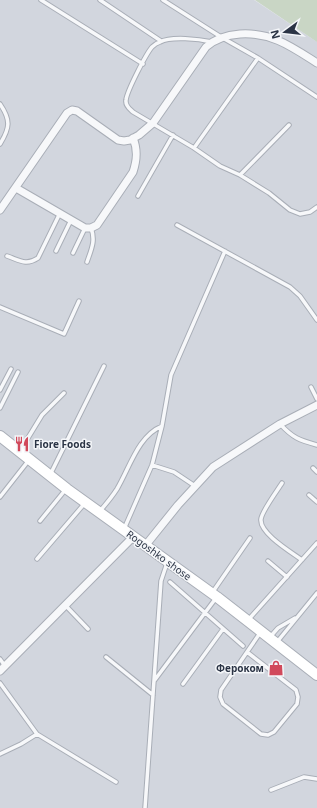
<svg xmlns="http://www.w3.org/2000/svg" width="317" height="808" font-family="'Noto Sans',sans-serif">
  <style>
    .built { fill: #d2d6de }
    .green { fill: #c9d6c5 }
    .lines { fill: none; stroke-linecap: round; stroke-linejoin: round }
    .lane-casing { stroke: #a9aeb7; stroke-width: 5.5 }
    .street-casing { stroke: #a9aeb7; stroke-width: 9 }
    .secondary-casing { stroke: #a9aeb7; stroke-width: 12 }
    .lane { stroke: #f7f8fa; stroke-width: 3.5 }
    .street { stroke: #f7f8fa; stroke-width: 7 }
    .secondary { stroke: #fff; stroke-width: 10 }
    .labels { text-anchor: middle; stroke-width: 3; stroke-linejoin: round; paint-order: stroke }
    .poi-label { font-size: 10px; font-weight: bold; fill: #2b3445; stroke: #f4f6f9; text-anchor: start }
    .street-label { font-size: 10px; fill: #2b3445; stroke: #f4f6f9 }
  </style>
  <rect width="100%" height="100%" fill="#e4e7ec"/>
  <path class="built" d="M0,0H254L317,42V808H0Z"/>
  <path class="green" d="M255,0H317V42Z"/>
  <g class="lines">
    <g class="lane-casing">
      <path id="lane" d="M41,0L143,64
        M100,0L161,41
        M163,0L221,37L258,58L317,97
        M212,42C199,39 171,36 160,42C157,43 154,45 152,47C146,54 127,91 126,100C125,106 130,109 133,112L194,148L220,166L240,175L269,193L290,210L300,214L310,212L317,207
        M0,104C11,120 10,128 0,144
        M194,148L258,58
        M240,175L289,125
        M138,196L173,135
        M177,225L290,287L300,296L317,320
        M56,251L71,220
        M73,253L85,228
        M7,256C19,260 26,266 38,258L60,213
        M87,262C91,250 96,241 91,228
        M0,307L64,334L79,301
        M311,387L317,399
        M0,390L11,369
        M0,408L18,372
        M280,424C293,438 299,440 317,445
        M20,451L42,415L64,393
        M152,465L174,472L195,486
        M313,468L317,472
        M50,475L104,366
        M282,483C277,491 262,511 261,519C259,533 291,552 302,560
        M309,495L317,502
        M0,497L29,460
        M100,511C106,504 112,497 117,489C130,467 138,436 162,426
        M40,521L66,489
        M124,529L152,465L162,426L171,375L225,251
        M37,559L85,503
        M268,561L287,577
        M170,582L243,646
        M212,593L250,538
        M66,606L88,629
        M249,619L317,543
        M270,637L278,628L295,618
        M277,642L317,593
        M247,652L296,690L298,697L297,704L274,732L268,735L261,734L223,704L220,697L221,690L260,633
        M106,657L153,695
        M0,659L5,666
        M154,681L216,598
        M0,683L37,734L116,782
        M183,684L223,629
        M0,754L21,744L37,734
        M271,790L304,777L317,779
        M145,808L161,581L167,563"/>
    </g>
    <g class="street-casing">
      <path id="street" d="M16,188L85,228H91L97,225L133,172C137,160 138,150 133,138
        M0,210L67,113L72,110L77,111L118,140L124,141L130,140L139,135L153,123L206,47C216,38 227,35 240,34C272,32 292,47 317,63
        M145,546L178,505L213,467L280,424L317,405
        M0,671L133,537"/>
    </g>
    <g class="secondary-casing">
      <path id="secondary" d="M0,436L67,489L217,597L317,675"/>
    </g>
    <use href="#lane" class="lane"/>
    <use href="#street" class="street"/>
    <use href="#secondary" class="secondary"/>
  </g>
  <defs>
    <g id="restaurant-bare" transform="scale(1.2)"><path d="M-5-6h1v4h1v-4h1v4h1v-4h1v5L-1.5 .5V6h-2V.5L-5-1ZM5-6V6H3V1.5H1.5Q1.5-4 5-6Z" fill="#d1495b" stroke="#f4f6f9" stroke-width="2.5" paint-order="stroke"/></g>
    <g id="shop-bare" transform="scale(1.2)"><path d="M-5-2.5h2.3a2.7 3.5 0 0 1 5.4 0H5L5.5 6h-11ZM-1.5-2.5h3a1.5 2.3 0 0 0-3 0Z" fill="#d1495b" stroke="#f4f6f9" stroke-width="2.5" paint-order="stroke"/></g>
  </defs>
  <g fill-rule="evenodd">
    <use href="#restaurant-bare" x="22" y="444"/>
    <use href="#shop-bare" x="276" y="668"/>
  </g>
  <g class="labels">
    <g class="poi-label">
      <text x="34" y="448">Fiore Foods</text>
      <text x="264" y="672" text-anchor="end">Фероком</text>
    </g>
    <g class="street-label">
      <text transform="translate(159 555) rotate(36)" y="4">Rogoshko shose</text>
    </g>
  </g>
  <g transform="translate(285 32) rotate(255)" stroke="#f4f6f9" stroke-width="3" paint-order="stroke">
  <path d="M0-3L7 15L0 10L-7 15Z" fill="#2b3445"/>
  <text y="-6" font-size="11" font-weight="bold" text-anchor="middle" fill="#2b3445">N</text>
  </g>
</svg>
